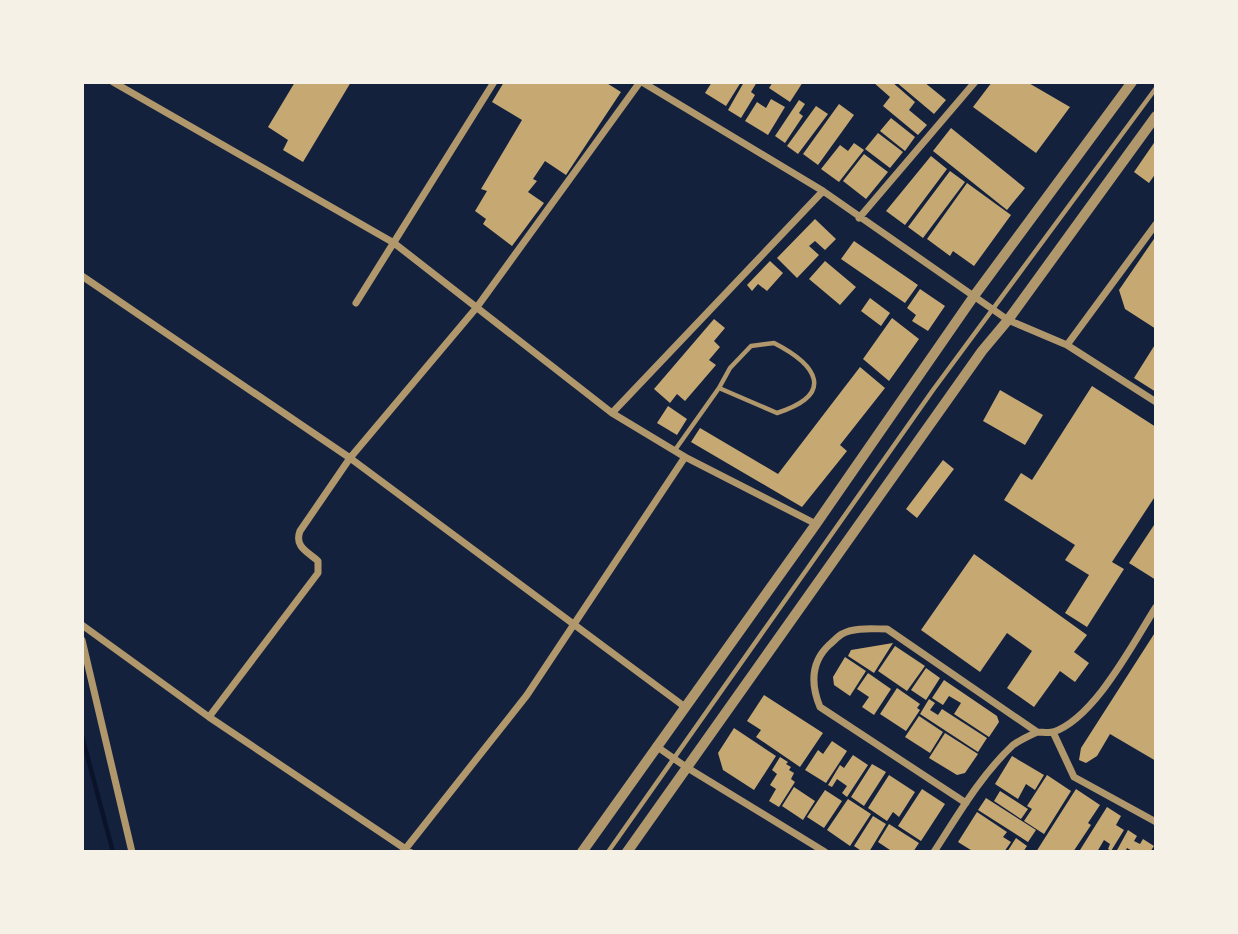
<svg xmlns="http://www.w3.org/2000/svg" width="1238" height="934" font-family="'PT Sans',sans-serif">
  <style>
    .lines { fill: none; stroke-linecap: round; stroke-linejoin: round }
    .stream { stroke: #0b132b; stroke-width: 4.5 }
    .building { fill: #c6a872 }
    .service { stroke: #b1986c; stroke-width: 4.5 }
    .minor { stroke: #b1986c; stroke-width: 7 }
    .tertiary { stroke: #b1986c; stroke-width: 10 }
  </style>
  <rect width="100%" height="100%" fill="#14213d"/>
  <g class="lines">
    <path class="stream" d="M82,736L113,852"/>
  </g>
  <path class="building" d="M295,82H351L303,162L283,150L288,140L268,127Z
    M504,82H605L621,92L566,175L545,161L533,179L537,181L528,192L544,203L512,246L483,224L486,219L475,211L487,191L481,189L522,120L492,102Z
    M712,82H741L726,106L705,93Z
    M744,82H757L751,92L755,95L741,118L728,110Z
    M773,82H803L790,102L769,88Z
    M873,82H892L915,102L909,110L927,125L918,135L883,106L890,97Z
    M896,82H924L946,100L934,114Z
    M992,82H1027L1070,107L1036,153L973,107Z
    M771,99L785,107L768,135L745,121L757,102L766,108Z
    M799,100L805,104L799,113L803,116L785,143L775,136Z
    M839,104L854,115L818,165L803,154Z
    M816,106L828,114L798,154L787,146Z
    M891,118L915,137L905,151L880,131Z
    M951,128L1025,188L1007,210L933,151Z
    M878,133L903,152L890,168L865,149Z
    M1156,140V173L1149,183L1134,172Z
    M854,143L864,150L839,182L821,169L840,145L848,151Z
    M864,154L888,172L866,199L843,181Z
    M931,156L947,169L905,225L886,211Z
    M950,171L965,182L923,238L908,227Z
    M967,183L1011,215L974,266L953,251L950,256L927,239Z
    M815,219L836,239L825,250L815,241L809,246L819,255L797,278L777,258Z
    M1156,236V329L1125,309L1119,290Z
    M854,241L918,285L905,303L841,259Z
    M770,261L783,273L767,291L758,284L752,291L747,285Z
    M825,261L856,287L840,305L809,279Z
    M920,289L945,306L928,331L912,321L916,315L907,308Z
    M870,298L890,313L881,326L861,311Z
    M892,318L919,339L889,381L863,359Z
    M714,319L725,328L714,341L720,347L709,360L716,365L685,401L677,394L670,403L654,389Z
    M1156,343V392L1134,378Z
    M860,367L885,388L840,445L847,451L802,507L691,442L700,428L778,474Z
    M1092,386L1156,427V495L1112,562L1124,569L1087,627L1065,613L1089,575L1065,560L1075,545L1004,500L1021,473L1032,480Z
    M1000,390L1043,415L1025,445L983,421Z
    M668,406L687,419L677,435L657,423Z
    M943,460L954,469L917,518L906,509Z
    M1156,522V580L1129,563Z
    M974,554L1087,635L1074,652L1089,663L1075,682L1060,671L1034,707L1007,688L1032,651L1007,633L980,672L921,630Z
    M1156,631V761L1110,734L1097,756L1086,763L1079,760L1081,748Z
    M893,643L874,673L848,656L851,650Z
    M895,646L925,666L907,691L878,671Z
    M845,657L866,671L850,696L834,685L833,677Z
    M926,668L940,678L926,700L911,690Z
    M868,673L891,689L874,715L862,707L869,697L857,689Z
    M944,680L997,716L999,722L989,737L954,714L961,703L949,696L943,705L932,698Z
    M897,688L920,704L917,708L920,710L906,731L880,714Z
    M764,695L823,733L800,767L756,737L761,730L747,721Z
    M929,699L935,703L930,710L938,715L942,709L987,738L978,752L920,714Z
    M919,716L943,732L930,753L905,737Z
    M734,728L776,756L754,790L723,770L718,753Z
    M945,733L978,754L965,773L957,775L929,758Z
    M832,741L847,751L826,783L805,770L818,750L823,754Z
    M853,755L868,765L847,797L842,793L847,786L837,779L832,787L828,785L840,765L844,768Z
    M1012,756L1044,775L1035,790L1026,784L1018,799L995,784Z
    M780,757L788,762L786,764L791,767L789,770L794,773L791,779L795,782L779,807L769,801L776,789L770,785L777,774L772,770Z
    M872,764L886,772L864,806L851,797Z
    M889,775L915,792L899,817L893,812L887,821L868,808Z
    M1047,775L1071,791L1044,834L1024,821L1032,809L1027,806Z
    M794,787L815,801L803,820L782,806Z
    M922,789L945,804L921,841L898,826Z
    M1076,789L1100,805L1088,823L1091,825L1073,852H1036Z
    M825,790L842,801L824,828L807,817Z
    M1000,791L1028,809L1021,819L994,801Z
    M986,798L1036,830L1028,842L978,810Z
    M848,799L871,814L850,846L827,830Z
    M1107,807L1121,816L1116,825L1124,830L1111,851L1108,849L1110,844L1104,840L1097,852H1083L1080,850Z
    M977,812L1007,832L1003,837L1011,842L1004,852H974L958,842Z
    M873,816L886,824L869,852H863L854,846Z
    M889,824L919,843L913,852H893L878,842Z
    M1128,830L1137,836L1134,841L1140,844L1143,839L1154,846L1150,852H1134L1127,848L1125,852H1116Z
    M1016,838L1027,846L1023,852H1007Z"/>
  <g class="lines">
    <path class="service" d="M774,343C817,365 836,394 777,413L719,388L730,368L751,346Z
      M675,450L719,388
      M608,852L933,390L1156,88"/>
    <path class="minor" d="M113,82L394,243L612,413L685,457L816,524
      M642,82L823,191L1008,320L1067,345L1156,402
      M859,218L975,82
      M82,276L350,458L685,707
      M356,303L494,82
      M1067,345L1156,224
      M612,413L823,191
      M82,625L209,717L410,852
      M82,640L132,852
      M209,717L318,573V561C308,552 294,547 300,531L350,458L477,307L640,82
      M1053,732L1074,777L1156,822
      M656,746L686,767L825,852
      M966,803L820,707C811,685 810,663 829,645C833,642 838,636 842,634C854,627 873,629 887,629L1037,732C1042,732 1049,733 1053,732C1095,718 1133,643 1156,607
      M403,852L527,695L685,457
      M934,852C958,815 981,775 1013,745C1020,740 1029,736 1037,732"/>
    <path class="tertiary" d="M582,852L816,524L974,296L1132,82
      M627,852L982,351L1008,320L1156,116"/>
  </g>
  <rect width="1238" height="934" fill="none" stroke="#f6f1e7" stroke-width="168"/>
</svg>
